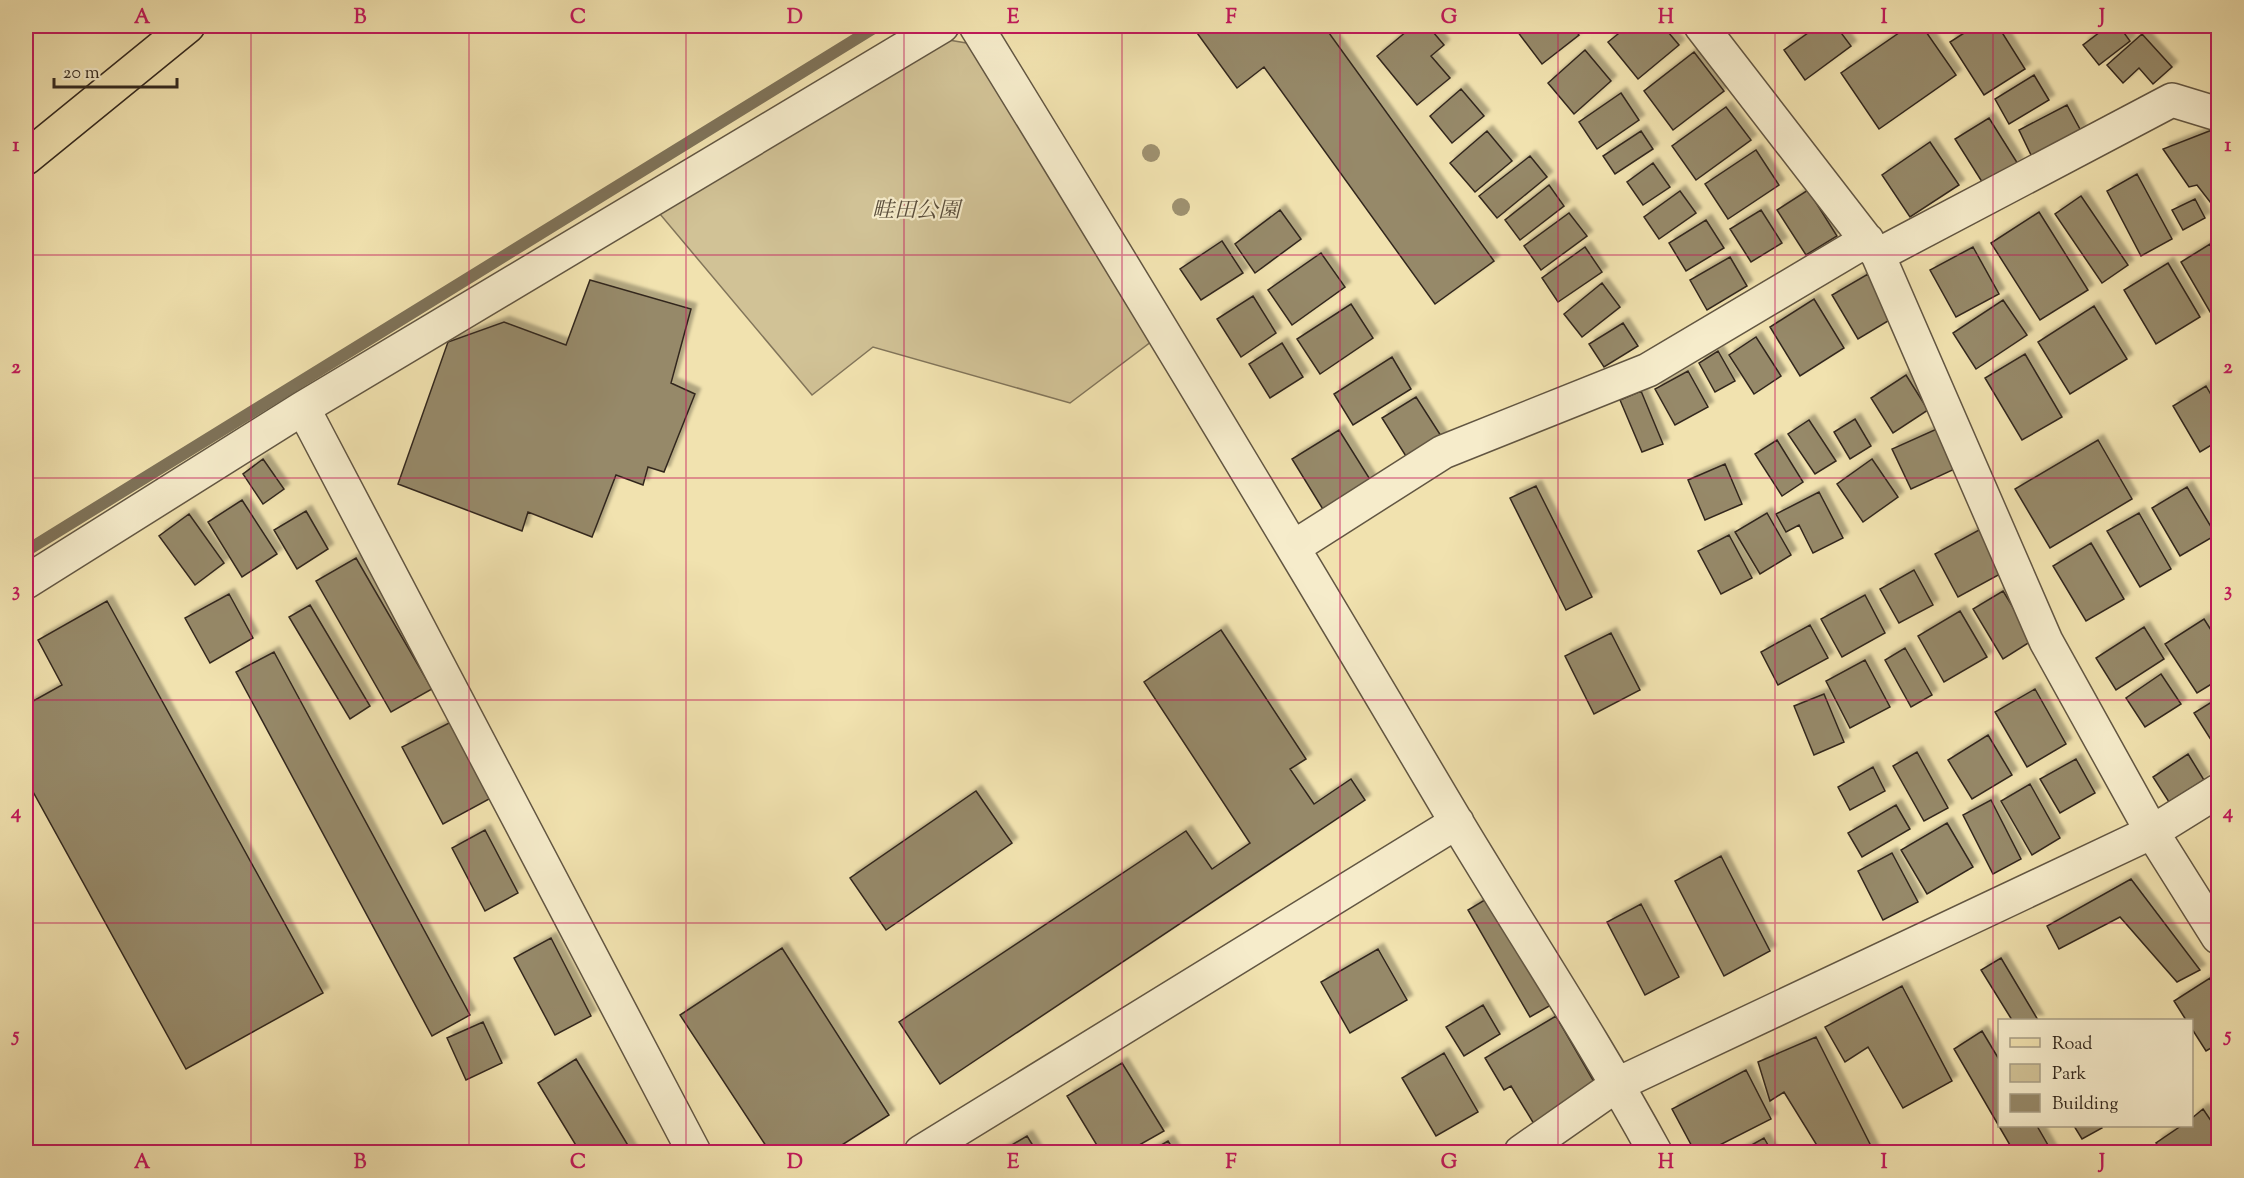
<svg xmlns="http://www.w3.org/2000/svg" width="2244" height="1178" font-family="'Sorts Mill Goudy','Noto Serif JP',serif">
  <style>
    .green { fill: #d1c296; stroke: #82755a; stroke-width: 1.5 }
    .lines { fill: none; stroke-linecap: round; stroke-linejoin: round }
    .stream { stroke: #7e7258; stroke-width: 12 }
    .building { fill: #968969; stroke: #33281e; stroke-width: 1.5; filter: url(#shadow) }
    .minor-casing { stroke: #625642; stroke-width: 36 }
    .major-casing { stroke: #33281e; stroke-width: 36 }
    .minor { stroke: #f6eccb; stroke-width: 33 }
    .major { stroke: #f1e2af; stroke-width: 33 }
    .tree { fill: #9e9170 }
    .grid { fill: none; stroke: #c2185b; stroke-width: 1.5; stroke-opacity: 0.55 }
    .labels { text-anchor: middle; stroke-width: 4.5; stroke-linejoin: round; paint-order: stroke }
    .park-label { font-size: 22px; font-style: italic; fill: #5a4e3c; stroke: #f6eccb }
    .neatline { fill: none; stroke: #c2185b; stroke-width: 2 }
    .grid-label { font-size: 20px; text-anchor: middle; font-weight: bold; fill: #c2185b }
  </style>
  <defs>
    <filter id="shadow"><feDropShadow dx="5.5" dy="-5.5" stdDeviation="1.5" flood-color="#0004"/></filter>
  </defs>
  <rect width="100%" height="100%" fill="#f1e2af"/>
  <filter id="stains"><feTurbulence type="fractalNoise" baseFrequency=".00333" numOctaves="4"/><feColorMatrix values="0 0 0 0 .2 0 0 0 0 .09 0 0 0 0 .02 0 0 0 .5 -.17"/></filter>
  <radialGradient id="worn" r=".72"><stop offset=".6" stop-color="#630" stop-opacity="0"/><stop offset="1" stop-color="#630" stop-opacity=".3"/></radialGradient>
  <path class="green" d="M925,36L990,47L1164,332L1070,403L873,347L812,395L649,201Z"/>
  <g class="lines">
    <path class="stream" d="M26,551L877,26"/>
  </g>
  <path class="building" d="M1192,26H1324L1494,261L1435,304L1264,67L1237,88Z
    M1413,26H1428L1444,45L1431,56L1450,78L1417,105L1377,56Z
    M1525,26H1572L1579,35L1542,64L1517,31Z
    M1628,26H1663L1679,45L1638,79L1608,42Z
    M1818,26H1836L1851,46L1805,80L1784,50Z
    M1909,26H1922L1956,75L1879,129L1841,73Z
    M1975,26H1998L2025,69L1984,95L1950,42Z
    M2108,26H2119L2130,41L2099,65L2083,45Z
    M2142,34L2172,67L2153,84L2139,68L2123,83L2107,65Z
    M1585,50L1611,81L1574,114L1548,83Z
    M1694,52L1724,91L1673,130L1644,91Z
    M2034,75L2049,100L2009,124L1995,99Z
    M1461,89L1484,116L1452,143L1430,116Z
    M1621,93L1639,120L1597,149L1579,122Z
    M2067,105L2081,131L2032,157L2019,130Z
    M1726,107L1751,140L1696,180L1672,146Z
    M1989,118L2018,164L1984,185L1955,139Z
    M2212,130L2218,139V205L2214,207L2197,185L2189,187L2163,149Z
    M1487,131L1512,161L1475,192L1450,163Z
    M1641,131L1653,149L1615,174L1603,156Z
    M1930,142L1959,185L1910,217L1882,175Z
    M1756,150L1779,185L1728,219L1705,184Z
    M1530,156L1547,177L1497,218L1479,196Z
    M1653,163L1670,187L1643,205L1627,182Z
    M2137,174L2172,239L2141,256L2107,191Z
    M1549,185L1564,206L1520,240L1505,220Z
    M1808,190L1837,236L1806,255L1777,210Z
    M1680,191L1696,213L1659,239L1644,217Z
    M2081,196L2128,265L2102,283L2055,214Z
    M2195,199L2205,218L2183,230L2172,210Z
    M1280,210L1301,239L1255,273L1235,244Z
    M1761,210L1782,243L1751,262L1730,229Z
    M2039,212L2088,290L2040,320L1991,243Z
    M1569,213L1587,236L1541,270L1524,246Z
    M1706,220L1724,248L1686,271L1669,243Z
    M1222,241L1243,273L1201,300L1180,269Z
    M2210,244L2218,258V314L2213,317L2181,262Z
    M1585,247L1602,272L1558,302L1542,278Z
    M1973,247L1999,294L1956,317L1930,270Z
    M1321,253L1345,287L1292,325L1268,290Z
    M1730,257L1747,286L1707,310L1690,280Z
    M2168,263L2200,317L2156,344L2124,290Z
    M1868,274L1893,318L1858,339L1832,295Z
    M590,280L691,309L671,383L695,394L664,472L648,467L643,485L616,475L592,537L528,512L522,531L398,484L448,342L504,322L566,345Z
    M1602,283L1620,307L1582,337L1564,314Z
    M1253,296L1276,333L1241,357L1217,319Z
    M1814,299L1844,348L1800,376L1770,327Z
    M2003,300L2027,335L1976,369L1953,333Z
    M1351,304L1373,338L1320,374L1297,339Z
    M2094,306L2127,359L2070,394L2038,342Z
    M1623,323L1638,346L1604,367L1589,344Z
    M1756,337L1781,376L1754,394L1729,355Z
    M1282,343L1303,377L1270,398L1249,364Z
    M1718,351L1735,381L1715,392L1699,363Z
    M2025,354L2062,417L2022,440L1985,378Z
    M1392,357L1411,389L1353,425L1334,394Z
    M1688,371L1708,407L1675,425L1655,389Z
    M1906,375L1928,410L1893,433L1871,398Z
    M2206,386L2218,407V441L2200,452L2173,406Z
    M1641,391L1663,444L1642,452L1620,400Z
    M1416,397L1443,439L1409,461L1382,418Z
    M1855,419L1871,446L1850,459L1834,432Z
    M1809,420L1836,461L1815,474L1788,434Z
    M1939,428L1957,468L1911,489L1892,449Z
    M1339,430L1371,481L1324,511L1292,459Z
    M1777,440L1803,482L1782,496L1755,454Z
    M2098,440L2132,499L2050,548L2015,489Z
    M263,459L284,489L263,504L243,474Z
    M1872,459L1898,497L1863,522L1837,484Z
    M1725,464L1742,504L1705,520L1688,480Z
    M1536,486L1592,597L1566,610L1510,498Z
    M2187,487L2216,535L2180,556L2152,508Z
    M1819,492L1843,538L1813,553L1799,525L1786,532L1776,514Z
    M242,500L277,554L242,577L208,522Z
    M306,511L328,549L297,569L274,530Z
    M1767,513L1791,555L1760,574L1735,532Z
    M2139,513L2171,569L2140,587L2107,531Z
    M189,514L224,563L195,585L159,536Z
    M1979,530L2002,573L1958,597L1935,554Z
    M1729,535L1752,578L1721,594L1698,551Z
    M2091,543L2124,599L2086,621L2053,566Z
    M356,558L432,689L391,712L316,581Z
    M1914,570L1933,605L1899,623L1880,589Z
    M2003,591L2033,640L2003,659L1973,609Z
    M229,594L253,638L210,663L185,618Z
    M1865,595L1885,633L1842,657L1821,619Z
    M107,601L323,993L186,1069L26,779V705L62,685L38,640Z
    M310,605L370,706L350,719L289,617Z
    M1960,611L1987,657L1944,682L1918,636Z
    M2204,619L2218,641V680L2197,693L2165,644Z
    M1810,625L1828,658L1778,685L1761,652Z
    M2144,627L2164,659L2116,690L2096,658Z
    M1221,630L1306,759L1290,769L1314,804L1351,779L1365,800L940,1084L899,1022L1186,831L1212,869L1250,843L1144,682Z
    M1611,633L1640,690L1594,714L1565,656Z
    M1905,648L1932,695L1911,707L1885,660Z
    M274,652L470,1015L432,1036L236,672Z
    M1865,660L1890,707L1850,728L1826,681Z
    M2161,674L2181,704L2145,727L2126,698Z
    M2035,689L2066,744L2027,767L1995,712Z
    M1824,694L1844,742L1814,755L1794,706Z
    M2218,698V751L2194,713Z
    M451,722L491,798L443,824L402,747Z
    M1988,735L2012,775L1972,799L1948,760Z
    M1917,752L1948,808L1924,821L1893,766Z
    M2188,754L2204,780L2169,802L2153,777Z
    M2076,759L2095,793L2060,813L2040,779Z
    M1873,767L1885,791L1850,810L1838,787Z
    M2030,784L2060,838L2032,855L2001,801Z
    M976,791L1012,843L886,930L850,878Z
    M1991,800L2021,859L1993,874L1963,815Z
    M1896,805L1910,829L1862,857L1848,833Z
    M1947,823L1973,867L1927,894L1901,850Z
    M485,830L518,893L485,911L452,848Z
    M1892,853L1918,902L1883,920L1858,871Z
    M1721,856L1770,951L1724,976L1675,881Z
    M2131,879L2200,970L2177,982L2120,917L2059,949L2047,926Z
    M1488,898L1551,1005L1530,1017L1468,910Z
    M1641,904L1679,977L1645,995L1607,922Z
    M551,938L591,1016L555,1035L514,958Z
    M782,948L889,1115L831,1152H770L680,1015Z
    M1378,949L1407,1000L1350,1033L1321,982Z
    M2001,958L2038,1020H2012L1981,970Z
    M2210,978L2218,992V1044L2206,1051L2192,1029V1020H2186L2174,1001Z
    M1902,986L1952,1081L1903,1108L1868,1047L1845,1062L1825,1027Z
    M1483,1005L1500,1034L1464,1056L1446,1027Z
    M1556,1016L1597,1087L1534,1124L1511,1086L1504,1090L1485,1058Z
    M483,1022L502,1063L466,1080L447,1038Z
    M1982,1031L2000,1061V1126H2037L2052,1152H2014L1954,1049Z
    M1816,1037L1874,1152H1821L1784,1092L1770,1101L1758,1062Z
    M1444,1053L1478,1112L1436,1136L1402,1078Z
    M576,1059L632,1152H580L538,1083Z
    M1122,1063L1164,1131L1127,1152H1101L1067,1096Z
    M1746,1070L1771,1119L1706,1152H1695L1672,1109Z
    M2203,1109L2218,1131V1148L2213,1152H2163L2156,1143L2181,1126H2192V1118Z
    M2074,1126H2101L2102,1128L2082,1139Z
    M1027,1136L1037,1152H1000Z
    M1764,1138L1772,1152H1739Z
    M1168,1141L1175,1152H1149Z"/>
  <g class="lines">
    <g class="minor-casing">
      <path id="minor" d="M976,26C1138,289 1297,553 1454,818C1521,930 1593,1038 1655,1152
        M1701,26L1878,255L2046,641L2152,832L2218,937
        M1878,255L2172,100L2218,114
        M303,408L694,1152
        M1294,547L1443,452L1648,370L1867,240
        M26,582L303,408L942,26
        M921,1152L1457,822
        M1521,1152L1618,1084L2152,832L2218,791"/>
    </g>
    <g class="major-casing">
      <path id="major" d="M26,158L188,26"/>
    </g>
    <use href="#minor" class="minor"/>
    <use href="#major" class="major"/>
  </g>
  <g class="tree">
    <circle cx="1151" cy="153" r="9"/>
    <circle cx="1181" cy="207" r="9"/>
  </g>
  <path class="grid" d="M251,26V1152M469,26V1152M686,26V1152M904,26V1152M1122,26V1152M1340,26V1152M1558,26V1152M1775,26V1152M1993,26V1152M26,255H2218M26,478H2218M26,700H2218M26,923H2218"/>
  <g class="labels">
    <g class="park-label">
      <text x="916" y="217">畦田公園</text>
    </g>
  </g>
  <rect width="2244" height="1178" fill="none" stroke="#f1e2af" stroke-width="66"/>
  <rect x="1998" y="1019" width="195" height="108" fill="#f6eccb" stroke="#a89e86" stroke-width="1.5"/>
  <rect x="2010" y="1038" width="30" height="9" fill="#f1e2af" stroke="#a89e86" stroke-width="1.5"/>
  <text x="2052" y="1049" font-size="18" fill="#33281e">Road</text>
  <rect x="2010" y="1064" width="30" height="18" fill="#d1c296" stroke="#a89e86" stroke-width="1.5"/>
  <text x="2052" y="1079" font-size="18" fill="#33281e">Park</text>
  <rect x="2010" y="1094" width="30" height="18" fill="#968969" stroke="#a89e86" stroke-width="1.5"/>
  <text x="2052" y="1109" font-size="18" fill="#33281e">Building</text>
  <path d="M54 78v9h123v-9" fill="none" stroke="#33281e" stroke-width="3"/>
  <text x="63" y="78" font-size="18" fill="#33281e" stroke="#f6eccb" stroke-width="4.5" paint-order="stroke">20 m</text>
  <rect x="33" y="33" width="2178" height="1112" class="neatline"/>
  <g class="grid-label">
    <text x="142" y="23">A</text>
    <text x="360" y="23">B</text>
    <text x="578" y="23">C</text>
    <text x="795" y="23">D</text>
    <text x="1013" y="23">E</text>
    <text x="1231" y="23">F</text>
    <text x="1449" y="23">G</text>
    <text x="1666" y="23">H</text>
    <text x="1884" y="23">I</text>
    <text x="2102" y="23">J</text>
    <text x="16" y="151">1</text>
    <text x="2228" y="151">1</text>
    <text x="16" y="373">2</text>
    <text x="2228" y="373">2</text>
    <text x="16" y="596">3</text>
    <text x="2228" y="596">3</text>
    <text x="16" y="818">4</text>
    <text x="2228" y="818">4</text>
    <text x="16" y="1041">5</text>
    <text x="2228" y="1041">5</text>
    <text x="142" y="1168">A</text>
    <text x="360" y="1168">B</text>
    <text x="578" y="1168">C</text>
    <text x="795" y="1168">D</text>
    <text x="1013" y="1168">E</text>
    <text x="1231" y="1168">F</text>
    <text x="1449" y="1168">G</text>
    <text x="1666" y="1168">H</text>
    <text x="1884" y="1168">I</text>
    <text x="2102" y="1168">J</text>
  </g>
  <rect width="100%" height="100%" filter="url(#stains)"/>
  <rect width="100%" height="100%" fill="url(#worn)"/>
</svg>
